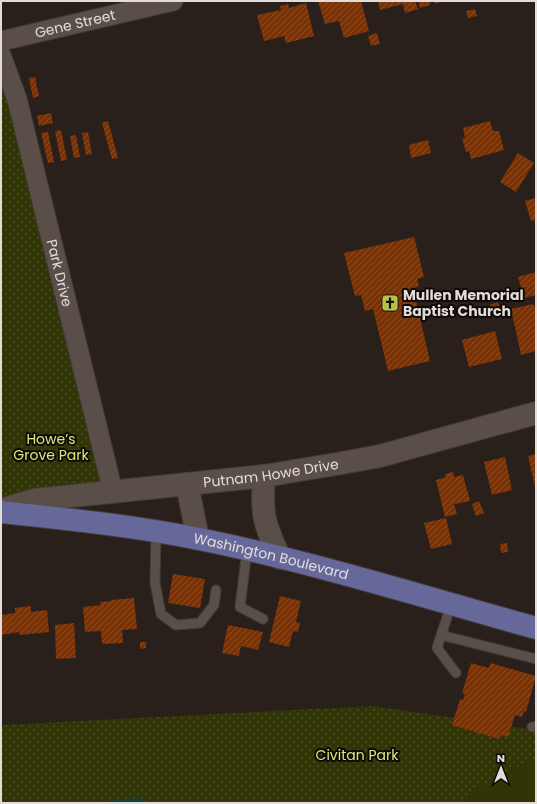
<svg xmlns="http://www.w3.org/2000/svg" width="537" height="804" font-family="Poppins,sans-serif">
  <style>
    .green { fill: url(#green-dots) }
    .pitch { fill: #313505 }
    .water { fill: url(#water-waves) }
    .building { fill: url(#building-hatch) }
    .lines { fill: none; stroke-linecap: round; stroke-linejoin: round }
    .service-casing { stroke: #443c39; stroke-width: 11 }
    .minor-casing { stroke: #443c39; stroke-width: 21 }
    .tertiary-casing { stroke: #443c39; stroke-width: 24 }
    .primary-casing { stroke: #443c39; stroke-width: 24 }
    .service { stroke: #594e48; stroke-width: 9 }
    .minor { stroke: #594e48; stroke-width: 19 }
    .tertiary { stroke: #594e48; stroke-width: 22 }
    .primary { stroke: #666899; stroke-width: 22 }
    .labels { text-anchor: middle; stroke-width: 4; stroke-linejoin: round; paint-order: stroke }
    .street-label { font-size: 14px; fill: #e3dcd9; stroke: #0f0a09 }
    .poi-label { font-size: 14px; font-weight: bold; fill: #e3dcd9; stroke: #0f0a09; text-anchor: start }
    .park-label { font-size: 14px; fill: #dfe975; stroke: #0f0a09 }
  </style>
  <defs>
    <pattern id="green-dots" width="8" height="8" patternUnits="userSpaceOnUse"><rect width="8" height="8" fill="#313505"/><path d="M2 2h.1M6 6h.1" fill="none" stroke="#4f5229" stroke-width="1.8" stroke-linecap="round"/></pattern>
    <pattern id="water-waves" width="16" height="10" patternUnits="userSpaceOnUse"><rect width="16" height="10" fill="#153d3d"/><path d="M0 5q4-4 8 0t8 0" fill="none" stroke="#375858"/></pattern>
    <pattern id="building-hatch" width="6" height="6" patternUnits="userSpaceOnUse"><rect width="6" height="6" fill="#793205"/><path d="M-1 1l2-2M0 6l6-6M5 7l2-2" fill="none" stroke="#8c4f29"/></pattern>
  </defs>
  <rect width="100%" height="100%" fill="#29201b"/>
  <path class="green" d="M1,55L113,492L1,510Z
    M374,706L536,730V803H1V725Z"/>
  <path class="pitch" d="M536,759V803H464L468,793L526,762Z"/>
  <path class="water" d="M140,798L146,803H81Z"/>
  <path class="building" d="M318,1H361L369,31L344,38L339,21L325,24Z
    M378,1H415L418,9L405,13L403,4L380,10Z
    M418,1H429L430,5L420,8Z
    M435,1H444L435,4Z
    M306,3L314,36L286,43L284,36L264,41L257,15L281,10L280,6L288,4L289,8Z
    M475,9L477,16L468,18L466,11Z
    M377,33L380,44L371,46L368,36Z
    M35,77L39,96L33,98L29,78Z
    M51,113L53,123L39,126L37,116Z
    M108,121L118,158L112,159L102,123Z
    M490,121L493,131H499L504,150L471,159L469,151L466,152L462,138H465L463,128Z
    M61,130L67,160L61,161L55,131Z
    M48,132L54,162L48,163L41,133Z
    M88,132L92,154L86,155L82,133Z
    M76,135L80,157L74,158L70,136Z
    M428,140L431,153L411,158L409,145Z
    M518,153L534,163L516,192L500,182Z
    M536,198V220L531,221L525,201Z
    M414,237L424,277L417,279L419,286L413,288L430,361L388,371L373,309L365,311L361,295L355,296L344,253Z
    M536,272V295L524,298L518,277Z
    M498,302L501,312L492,314L490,305Z
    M533,304L536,310V351L521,355L511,309Z
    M495,331L502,359L469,367L462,340Z
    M536,454V487H535L528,456Z
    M505,457L512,490L492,495L484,462Z
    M453,472L454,477L463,475L470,501L454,504L457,514L445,517L436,480L446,477L445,474Z
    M479,501L484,513L476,516L472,504Z
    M446,518L452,544L431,549L424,523Z
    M507,543L508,552L501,553L500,544Z
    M173,574L205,579L200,608L168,603Z
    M280,596L301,601L296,622L300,623L298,632L293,631L289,647L269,642Z
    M134,598L137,629L122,630L123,643L102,644L101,631L85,632L83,607L101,605L100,602L111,601V600Z
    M31,606V612L47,610L49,632L20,635L19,632L1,635V615L15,613V608Z
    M74,623L76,658L56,659L55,625Z
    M228,625L263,632L258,650L241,646L239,656L222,653Z
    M140,642H146V648L140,649Z
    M471,663L489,668L490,663L536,676L526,712L524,711L522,717L515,715L508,737L501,735L499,739L452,725L460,699L463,700L465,694L462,693Z"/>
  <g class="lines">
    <g class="service-casing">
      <path id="service" d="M156,532L155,583L161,614L176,625L200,623L214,605L216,590
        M247,550L240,607L263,619
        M451,605L437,648L456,673
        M441,635L536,659
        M532,727L536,726"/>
    </g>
    <g class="minor-casing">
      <g id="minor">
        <path id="s1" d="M1,41L173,1"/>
        <path id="s2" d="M1,55L17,99L113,492"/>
      </g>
    </g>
    <g class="tertiary-casing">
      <g id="tertiary">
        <path d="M264,476C261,514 264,524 280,558"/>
        <path d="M187,484L198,539"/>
        <path id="s3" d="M1,510L34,500L264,476L342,463L380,456L536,413"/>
      </g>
    </g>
    <g class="primary-casing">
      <g id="primary">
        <path id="s4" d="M1,512C67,519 134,526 199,539C313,562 424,597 536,628"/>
      </g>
    </g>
    <use href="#service" class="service"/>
    <use href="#minor" class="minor"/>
    <use href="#tertiary" class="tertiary"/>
    <use href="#primary" class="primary"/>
  </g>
  <defs>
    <g id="church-square" transform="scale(0.9)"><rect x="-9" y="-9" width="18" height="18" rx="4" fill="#b5c249" stroke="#0f0a09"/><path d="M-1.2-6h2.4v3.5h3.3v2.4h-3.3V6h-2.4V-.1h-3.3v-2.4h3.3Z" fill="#111"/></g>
  </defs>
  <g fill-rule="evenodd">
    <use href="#church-square" x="390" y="303"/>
  </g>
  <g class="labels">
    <g class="street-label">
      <text dy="5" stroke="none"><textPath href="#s1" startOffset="76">Gene Street</textPath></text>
      <text dy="5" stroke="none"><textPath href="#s2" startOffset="226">Park Drive</textPath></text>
      <text dy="5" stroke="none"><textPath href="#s3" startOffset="273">Putnam Howe Drive</textPath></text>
      <text dy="5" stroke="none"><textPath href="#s4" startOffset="274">Washington Boulevard</textPath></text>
    </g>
    <g class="poi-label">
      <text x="403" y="300">Mullen Memorial<tspan x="403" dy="16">Baptist Church</tspan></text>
    </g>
    <g class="park-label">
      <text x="51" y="444">Howe’s<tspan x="51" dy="16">Grove Park</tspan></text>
      <text x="357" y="760">Civitan Park</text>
    </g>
  </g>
  <rect width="537" height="804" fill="none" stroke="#e3dcd9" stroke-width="4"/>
  <g transform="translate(501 768)" stroke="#0f0a09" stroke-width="3" paint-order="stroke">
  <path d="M0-3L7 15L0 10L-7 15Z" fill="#e3dcd9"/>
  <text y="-6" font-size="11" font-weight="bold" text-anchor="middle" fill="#e3dcd9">N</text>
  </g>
</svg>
